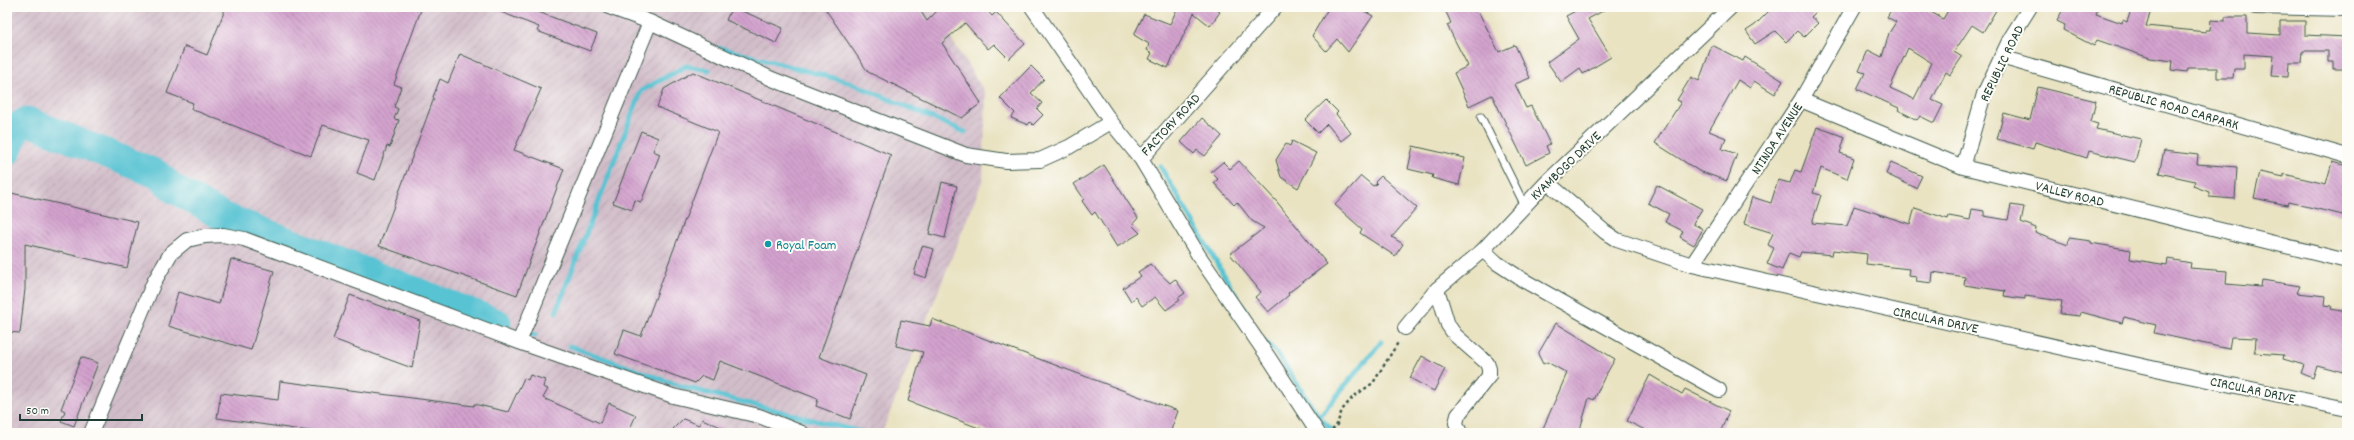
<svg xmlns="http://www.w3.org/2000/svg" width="2354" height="440" font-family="Dekko,sans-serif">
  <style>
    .industrial { fill: url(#industrial-furrows) }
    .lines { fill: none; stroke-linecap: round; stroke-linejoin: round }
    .stream { stroke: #58c3d3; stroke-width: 5 }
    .river { stroke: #58c3d3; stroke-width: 29 }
    .building { fill: url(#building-back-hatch); fill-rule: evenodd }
    .service-casing { stroke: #3d5649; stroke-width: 9 }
    .minor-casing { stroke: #3d5649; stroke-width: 16 }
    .path { stroke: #3d5649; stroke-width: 2.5; stroke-dasharray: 3 3; stroke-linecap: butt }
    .service { stroke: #fff; stroke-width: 7 }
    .minor { stroke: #fff; stroke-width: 14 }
    .culture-dot { fill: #0f9aa8; stroke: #fdfcf7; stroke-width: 1.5 }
    .labels { text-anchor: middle; stroke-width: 4; stroke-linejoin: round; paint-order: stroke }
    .street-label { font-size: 14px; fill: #1f3d34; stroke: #fdfcf7 }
    .culture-label { font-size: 14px; fill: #0d838f; stroke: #fdfcf7; text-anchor: start }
  </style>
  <defs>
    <pattern id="industrial-furrows" width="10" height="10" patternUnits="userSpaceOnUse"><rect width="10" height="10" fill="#d1bdc9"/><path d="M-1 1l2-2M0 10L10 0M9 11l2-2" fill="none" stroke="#b3a3ad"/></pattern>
    <pattern id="building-back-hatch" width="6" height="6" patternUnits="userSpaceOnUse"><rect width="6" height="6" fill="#d3a2ce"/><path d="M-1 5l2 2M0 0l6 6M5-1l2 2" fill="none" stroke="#ab85a8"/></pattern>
  </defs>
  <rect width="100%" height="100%" fill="#fdfcf7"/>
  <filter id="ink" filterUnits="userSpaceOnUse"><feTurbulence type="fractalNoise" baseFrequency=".025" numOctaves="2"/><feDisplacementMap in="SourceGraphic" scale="8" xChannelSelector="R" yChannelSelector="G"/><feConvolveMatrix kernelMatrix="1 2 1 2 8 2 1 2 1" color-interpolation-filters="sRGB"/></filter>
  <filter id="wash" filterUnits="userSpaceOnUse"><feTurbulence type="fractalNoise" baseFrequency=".012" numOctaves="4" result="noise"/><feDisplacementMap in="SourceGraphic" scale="16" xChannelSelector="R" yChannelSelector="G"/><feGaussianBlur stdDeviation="0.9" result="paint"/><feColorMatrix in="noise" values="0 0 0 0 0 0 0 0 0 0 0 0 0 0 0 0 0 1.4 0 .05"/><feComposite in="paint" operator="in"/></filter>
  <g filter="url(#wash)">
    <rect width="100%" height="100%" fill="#e9e3c2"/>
    <path class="industrial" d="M7,7H931L986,94L983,179L883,430L889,433H7Z"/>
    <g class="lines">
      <path class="stream" d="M719,48L849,82L965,132
        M1160,166L1248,316
        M556,312L641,91L686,66L709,70
        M528,333L535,335
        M1264,341L1276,352L1319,417L1335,433
        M570,346L680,386L864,433
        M1319,417L1381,342"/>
      <path class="river" d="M7,151L17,127L27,121L157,174L174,189L222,216L497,323"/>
    </g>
    <g id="blocks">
      <path class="building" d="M226,7H422L394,84L401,87L394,107L398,109L394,119L399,120L390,147L387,146L375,180L357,173L369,140L323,125L311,156L191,109L193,103L167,93L185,46L207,55Z
        M488,7H525L597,34L590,51L537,31L539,27Z
        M732,7L783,28L776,43L726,20Z
        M824,7H918L927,21L941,7L944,10L948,7H984L992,16L996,12L1025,44L1009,59L994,44L988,49L965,23L942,43L981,103L962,118L868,72Z
        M1178,7H1213L1220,12L1210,26L1194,13L1168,68L1149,59L1152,53L1147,50L1149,44L1134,35L1144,14L1170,24Z
        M1329,7H1357L1373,16L1348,52L1337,39L1326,51L1312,36Z
        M1456,7H1476L1499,52L1515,45L1530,78L1515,84L1526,108L1531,106L1550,144L1546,146L1549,153L1526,165L1492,95L1469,106L1454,73L1468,66L1447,25L1451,23L1446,12Z
        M1583,7H1610L1588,19L1611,57L1583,74L1580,68L1561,82L1547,62L1579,39L1566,16Z
        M1773,7H1821L1811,17L1818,23L1804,37L1797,31L1786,42L1775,31L1755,44L1746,31L1755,25Z
        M1893,7H1923L1943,19L1950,7H1998L1983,32L1972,25L1954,52L1962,57L1950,75L1946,72L1932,100L1943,105L1934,123L1920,116L1917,120L1898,110L1899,108L1857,89L1865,73L1859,71L1868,50L1882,57L1889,33L1896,22L1887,17ZM1908,48L1932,63L1914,99L1890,88Z
        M2064,7H2099L2096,14L2122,23L2123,20L2127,22L2131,10L2134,11L2136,7H2152L2146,26L2206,32V30H2210L2211,20L2225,21V17H2247V33L2280,35V21H2305V35L2347,37V69H2333V62H2328V51H2303L2302,63H2289L2288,77L2272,76L2274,56L2244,54V69H2234L2233,78H2217V68H2188L2187,72L2172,70L2173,61L2150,58L2097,40L2094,46L2063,30L2065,25L2057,21Z
        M1712,45L1743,61L1745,57L1783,81L1775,94L1754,81L1750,88L1738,80L1709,131L1726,138L1722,149L1737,154L1727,181L1699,171L1655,143L1681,102L1677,100L1691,77L1699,81Z
        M460,54L541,89L514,150L564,169L517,295L379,246L434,98L433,97L440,79L448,83Z
        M1031,66L1044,79L1031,93L1042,103L1037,109L1043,115L1033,125L1030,122L1028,125L1011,118L1015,113L1000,98Z
        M693,72L891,155L819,357L866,375L850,419L816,406L818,399L720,361L713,380L702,376L695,383L615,354L624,330L641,336L718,132L657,107L664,89Z
        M2038,87L2096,101L2091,122L2098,124L2096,129L2141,139L2135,162L2089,151L2087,158L2035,142L2033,149L1997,139L2004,113L2030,120Z
        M1326,100L1338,112L1336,114L1351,133L1341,141L1327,124L1318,133L1305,120Z
        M1202,118L1222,136L1205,156L1197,150L1194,154L1181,142Z
        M1817,127L1845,137L1840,153L1854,158L1847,179L1821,168L1813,193L1821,195L1812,223L1847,226L1854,206L1910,224L1915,208L1948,219L1949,216L1970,220L1972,209L1984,211V216L2008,220L2011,205L2024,207L2021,222L2036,228L2035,233L2068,245L2069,238L2091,241V243L2131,250L2130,259L2167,265L2168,259L2191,263L2190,268L2227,271L2226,284L2261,287L2262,280L2300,286L2297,293L2326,296L2325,305L2332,306L2331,309L2347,312V373L2317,365L2313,378L2301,373L2304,365L2283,359L2284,355L2255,353L2256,338L2231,337L2229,349L2154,333L2156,325L2124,317L2122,323L2081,312L2080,316L2060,314L2062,301L2025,296V299L2004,296L2005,291L1964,285L1965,277L1933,272L1932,283L1916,281L1917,277L1908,276L1909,269L1866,264L1867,254L1833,250L1832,255L1801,252L1799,257L1789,253L1782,270L1767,264L1774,248L1768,245L1773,233L1744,224L1752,197L1771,203L1778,180L1790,183L1795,170L1801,172Z
        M641,131L658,138L653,151L660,154L641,202L635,200L632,210L613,203Z
        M1292,141L1316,153L1298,188L1281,177L1276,160L1286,144L1290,146Z
        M1413,146L1465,158L1459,185L1432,178L1433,175L1408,169Z
        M2164,151L2198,155L2197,164L2237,167L2235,199L2209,197V192L2193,186L2195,181L2159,173Z
        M1239,161L1277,202L1327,264L1288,293L1289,295L1268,312L1255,297L1261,292L1230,254L1264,228L1252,221L1237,202L1234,205L1214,183L1218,179L1211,172L1223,162L1230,169Z
        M1891,162L1922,176L1916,188L1886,174Z
        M2332,162L2347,166V216L2288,202L2287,205L2254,198L2260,172L2284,177V174L2326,184Z
        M1104,165L1138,218L1132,225L1140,233L1117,247L1095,212L1092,215L1082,201L1084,199L1074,184Z
        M1361,176L1373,186L1377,184L1375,182L1381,176L1417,208L1392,237L1403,244L1395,256L1360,233L1362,229L1335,205Z
        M942,182L957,186L945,238L929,234Z
        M1657,185L1702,209L1693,224L1703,229L1694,245L1680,237L1683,231L1665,222L1669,214L1648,203Z
        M7,192L138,222L127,268L25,244V289L20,333L7,332Z
        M922,246L934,249L926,278L914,274Z
        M231,259L274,271L251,350L168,326L178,292L219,304Z
        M1150,264L1170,283L1175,279L1185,293L1178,298L1180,300L1166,310L1155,297L1142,306L1136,297L1131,301L1123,288L1141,276L1138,272Z
        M350,295L420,321L412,368L333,339Z
        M932,319L1178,411L1170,433H992L908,401L923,352L896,346L901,320L930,326Z
        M1556,323L1615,359L1604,378L1594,400L1589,398L1579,433H1541L1567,373L1547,362L1543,364L1538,354Z
        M1422,356L1445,369L1434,391L1410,378Z
        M81,357L98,363L74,426L61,421L65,411L61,409Z
        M530,375L545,380L543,387L548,389L543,398L600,423L609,403L636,415L628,433H414L400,431L399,433H323L217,418L221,393L278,400L280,381L474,406V404L508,412L524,378L528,380Z
        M1650,375L1682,394L1685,389L1729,411L1720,433H1651L1627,421Z
        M683,419L699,425L702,419L735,433H669Z"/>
    </g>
  </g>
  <g filter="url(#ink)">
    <use href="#blocks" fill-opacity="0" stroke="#3d5649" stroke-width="1"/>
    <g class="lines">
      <g class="service-casing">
        <path id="service" d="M1481,117L1524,204"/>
      </g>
      <g class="minor-casing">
        <path id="minor" d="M609,7L650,22L772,79L966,155L1006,161L1040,160L1069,147L1111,122
          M1032,7L1111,122L1141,159L1275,7
          M2255,7L2347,9
          M2001,57L2347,156
          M1801,100L1963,167L2347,261
          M1141,159L1199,256L1271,361L1318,433
          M1963,167L1984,94L2010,39L2030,7
          M1547,182L1605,232L1617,240L1692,265L2174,373L2347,409
          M1483,250L1497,263L1523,280L1719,390
          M1692,265L1801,100L1854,7
          M1437,289L1448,325L1455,335L1487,363L1489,369V376L1458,415L1456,423L1460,433
          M1405,328L1437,289L1483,250L1547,182L1731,7
          M519,342L650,22
          M91,433L154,282L171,253L187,240L205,236L223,235L244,239L519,342L673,396L759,416L802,433"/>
      </g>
      <path class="path" d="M1332,430L1336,427L1342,410L1353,397L1373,383L1399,341"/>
      <use href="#service" class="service"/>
      <use href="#minor" class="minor"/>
    </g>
  </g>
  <circle class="culture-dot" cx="768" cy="244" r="4"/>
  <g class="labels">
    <g class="street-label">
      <text transform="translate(2001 63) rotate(-64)" y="5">REPUBLIC ROAD</text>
      <text transform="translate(2174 106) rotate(16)" y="5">REPUBLIC ROAD CARPARK</text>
      <text transform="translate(1170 124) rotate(-47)" y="5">FACTORY ROAD</text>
      <text transform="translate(1776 138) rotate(-57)" y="5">NTINDA AVENUE</text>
      <text transform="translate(1565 165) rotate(-44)" y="5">KYAMBOGO DRIVE</text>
      <text transform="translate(2070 193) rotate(14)" y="5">VALLEY ROAD</text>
      <text transform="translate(1936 319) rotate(12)" y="5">CIRCULAR DRIVE</text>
      <text transform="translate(2253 389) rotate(12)" y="5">CIRCULAR DRIVE</text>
    </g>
    <g class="culture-label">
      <text x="776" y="249">Royal Foam</text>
    </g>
  </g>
  <rect width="2354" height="440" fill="none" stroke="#fdfcf7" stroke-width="24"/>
  <path d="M20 414v6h122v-6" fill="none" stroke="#1f3d34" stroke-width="2"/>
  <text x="26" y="414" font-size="12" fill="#1f3d34" stroke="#fdfcf7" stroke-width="3" paint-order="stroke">50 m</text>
</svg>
